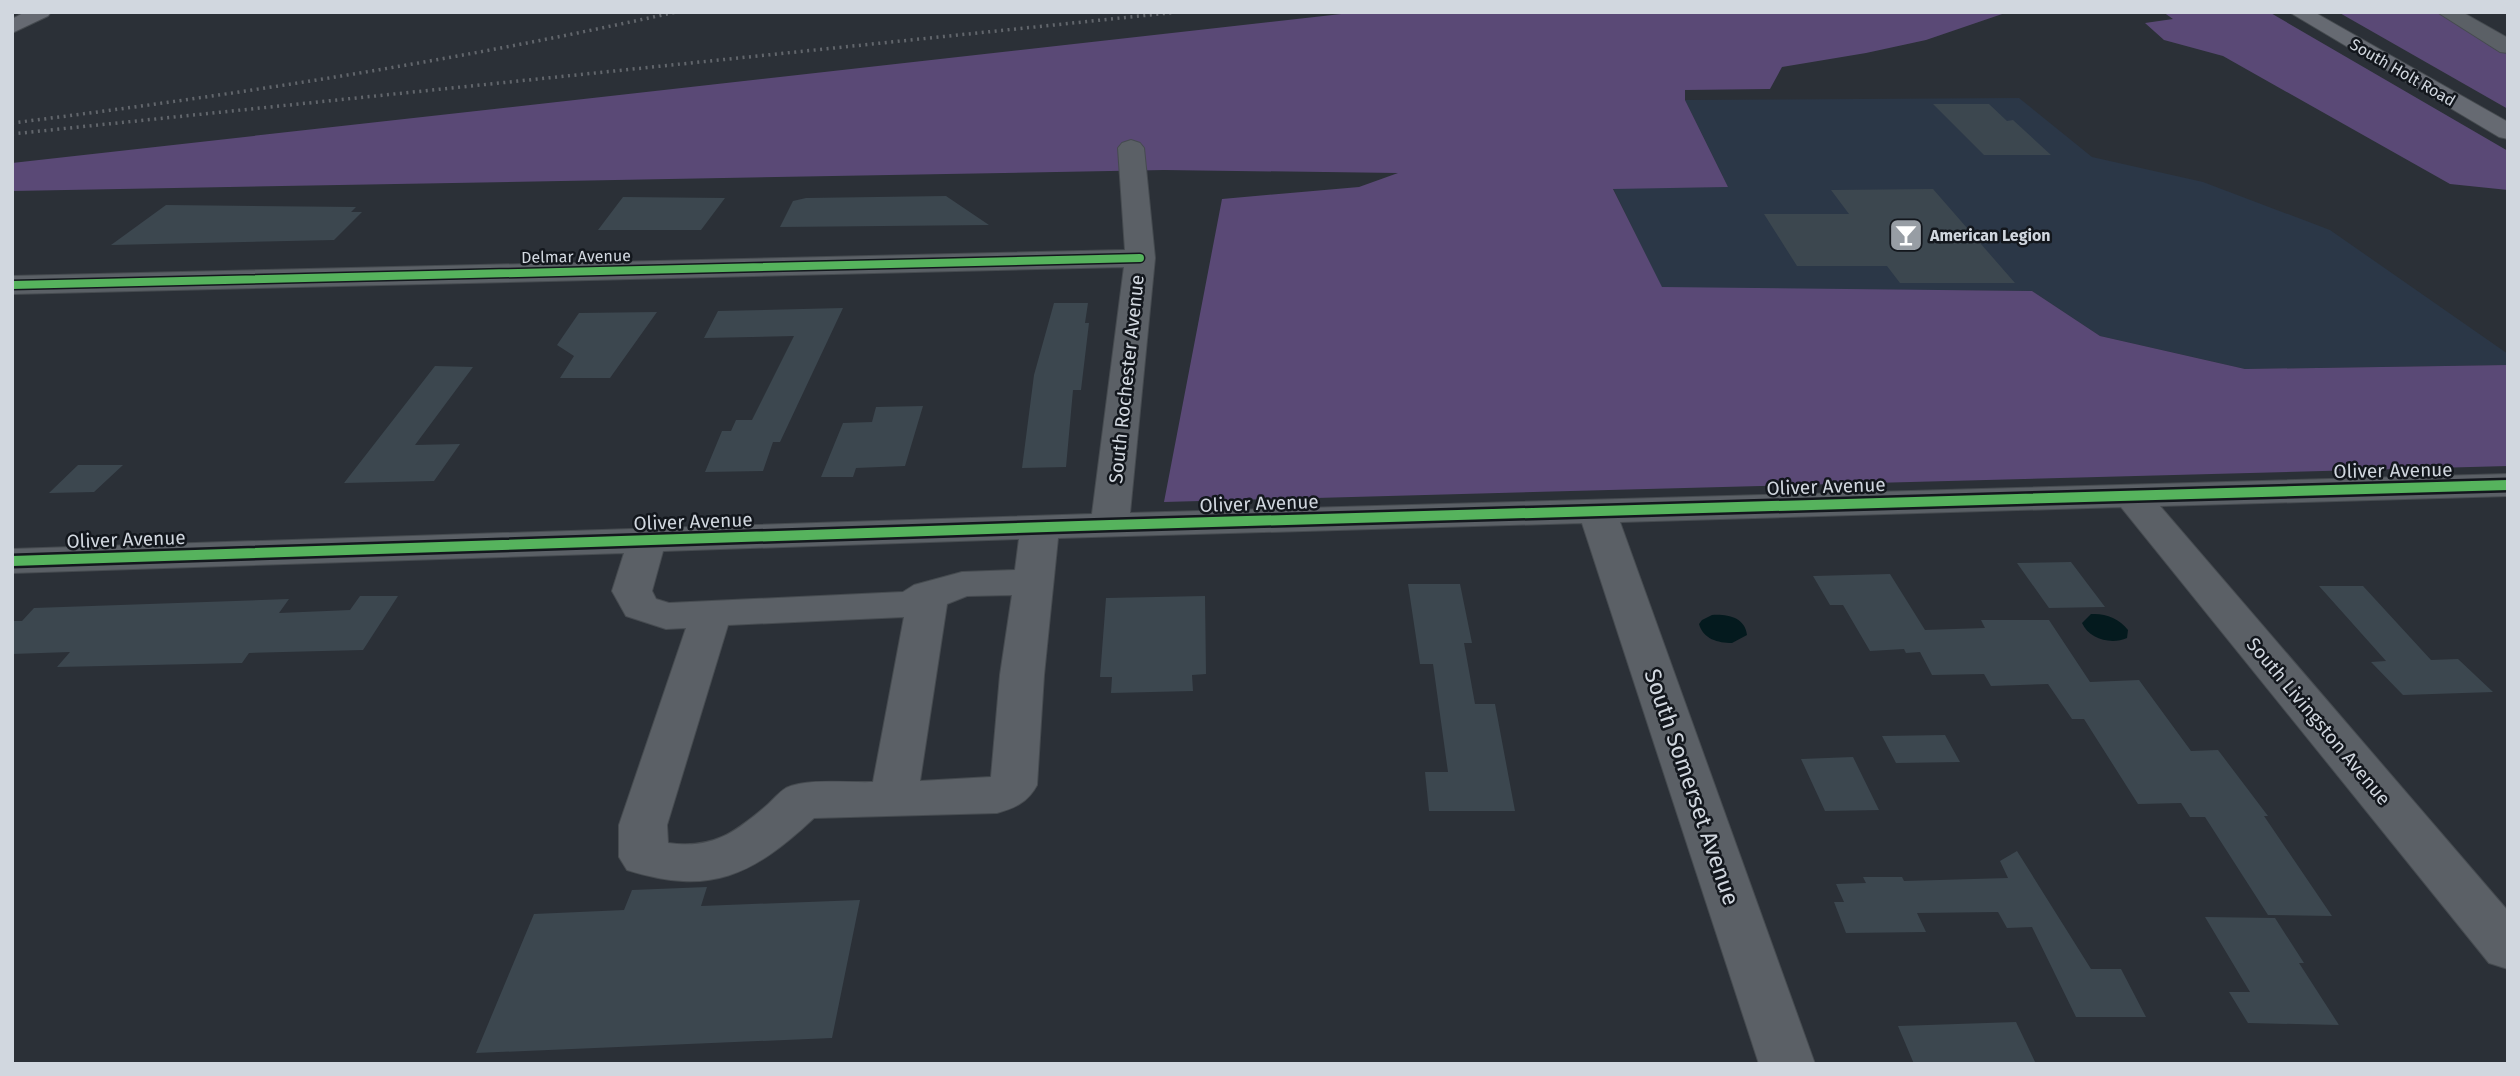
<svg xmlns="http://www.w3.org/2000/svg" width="2520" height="1076" font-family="'Fira Sans',sans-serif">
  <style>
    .built { fill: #2b3747 }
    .green { fill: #5a4976 }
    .water { fill: #041a1e }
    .building { fill: #3c474f }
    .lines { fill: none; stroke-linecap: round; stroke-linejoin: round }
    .minor-casing { stroke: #464b50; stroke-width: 2 }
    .major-casing { stroke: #464b50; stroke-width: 2 }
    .minor { fill: #5b6066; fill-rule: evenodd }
    .major { fill: #666a72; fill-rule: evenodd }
    .rail { stroke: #62666c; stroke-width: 3.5; stroke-dasharray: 2 4.5; stroke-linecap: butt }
    .cycleway-far1-casing { stroke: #13171d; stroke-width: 11 }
    .cycleway-casing { stroke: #13171d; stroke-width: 15 }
    .cycleway-far1 { stroke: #56b35d; stroke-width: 8 }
    .cycleway { stroke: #56b35d; stroke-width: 10 }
    .labels { text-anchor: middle; stroke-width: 5; stroke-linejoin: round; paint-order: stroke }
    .far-street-label { font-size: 16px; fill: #d1d7df; stroke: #13171d }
    .far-poi-label { font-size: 16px; font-weight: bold; fill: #d1d7df; stroke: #13171d; text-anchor: start }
    .street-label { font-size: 19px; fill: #d1d7df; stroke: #13171d }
    .near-street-label { font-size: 23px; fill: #d1d7df; stroke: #13171d }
  </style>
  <rect width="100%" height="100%" fill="#2b3037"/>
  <path class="built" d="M2019,98L2092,157L2203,182L2330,230L2508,354V365L2245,369L2100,336L2032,291L1662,288L1613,188L1728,187L1685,100Z"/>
  <path class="green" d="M1359,12H2008L1926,40L1866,53L1782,67L1770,89L1685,90V100L1728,187L1613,189L1662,287L2032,291L2100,336L2245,369L2508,365V466L1164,502L1222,199L1359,187L1398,173L1164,170L12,191V163Z
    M2163,12H2269L2508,151V190L2450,184L2223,56L2164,40L2145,23L2173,19Z
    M2338,12H2455L2508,42V109Z"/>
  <path class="water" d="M2091,614C2105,613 2119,618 2128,630L2127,638C2111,645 2089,639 2082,623Z
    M1712,615C1727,614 1745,617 1747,635L1732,643C1718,643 1703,639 1699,624L1702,620Z"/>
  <path class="building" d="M1933,104H1989L2007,121L2013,120L2051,155H1984Z
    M1933,189L2015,283H1900L1887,266H1797L1764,214H1849L1831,190Z
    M946,196L989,225L780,227L793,201L806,198Z
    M623,197L725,198L701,230H598Z
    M166,205L356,207L351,212H362L334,240L111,245Z
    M1054,303H1088L1085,323H1089L1081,390H1073L1066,467L1022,468L1034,375Z
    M843,308L780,442H773L763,471L705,472L722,431H731L736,420H752L794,336L704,338L718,311Z
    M657,312L610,378H560L574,356L557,345L579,313Z
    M435,366L473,367L415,445L460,444L434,481L344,483Z
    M923,406L905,466L856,468L853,477H821L843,423L872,422L876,407Z
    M78,465H123L94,492L49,493Z
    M2071,562L2105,607L2049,608L2017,563Z
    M1890,574L1925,630L1985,628L1981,620H2049L2090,682L2139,680L2191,751L2218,750L2268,816H2264L2332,916L2268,915L2205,817H2190L2181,803L2138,804L2084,719H2072L2048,684L1991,686L1984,674L1932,675L1920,652L1906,653L1904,649L1870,651L1843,605H1830L1813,576Z
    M1408,584H1460L1472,643H1464L1475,704H1495L1515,811H1429L1425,772H1448L1433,664H1420Z
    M2319,586H2363L2431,660L2458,659L2493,692L2403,695L2371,662L2386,661Z
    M360,596H398L363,650L249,653L242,663L57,667L70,652L12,654V621H22L34,608L289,599L279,613L350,610Z
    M1205,596L1206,674L1192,675L1193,691L1111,693L1112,677H1100L1106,598Z
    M1945,735L1960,762L1896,763L1882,736Z
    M1853,757L1879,810L1825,811L1801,759Z
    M2017,851L2091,969H2121L2146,1017H2076L2032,927L2007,928L1998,912L1917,913L1926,932L1846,933L1834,902H1844L1836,884L1866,883L1863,877H1902L1904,881L2008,878L2000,861Z
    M707,887L701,906L860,900L832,1038L476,1053L534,914L624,910L632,890Z
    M2205,917L2275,918L2304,963H2299L2339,1025L2248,1023L2229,992H2250Z
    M2016,1022L2036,1064H1914L1898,1026Z"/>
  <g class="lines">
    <g class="minor-casing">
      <path id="minor" d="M2437,12H2462L2508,38V53L2500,52Z
        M1131,140L1140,143L1144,148L1155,258L1130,513L2508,474V496L2160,506L2508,911V969L2489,963L2121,507L1620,522L1815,1064H1759L1582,523L1058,538L1044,675L1037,785C1028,802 1015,808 997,813L814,818C752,876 710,896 627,870L619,857V825L686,628L666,629L626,616L612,591L624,553L12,573V549L1092,514L1124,267L12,294V276L1125,250L1118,148L1122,143ZM1019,539L1015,570L962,572L914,585L903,592L669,603L656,599L652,591L663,551ZM1012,595L1000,675L991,777L920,781L947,604L967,596ZM904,617L873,782C849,783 808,778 786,788C779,792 772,801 766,806C733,834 712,849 668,843L667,825L728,625Z"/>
    </g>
    <g class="major-casing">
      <path id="major" d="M25,12H51L48,16L12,33V19Z
        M2289,12H2314L2508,122V139L2499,137Z"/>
    </g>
    <use href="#minor" class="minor"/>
    <use href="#major" class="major"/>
    <path class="rail" d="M12,123C235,95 456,61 676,12
      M12,134L1178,12"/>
    <g class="cycleway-far1-casing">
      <path id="cycleway-far1" d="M12,285L1140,258"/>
    </g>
    <g class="cycleway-casing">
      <path id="cycleway" d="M12,561L1110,525L2508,485"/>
    </g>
    <use href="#cycleway-far1" class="cycleway-far1"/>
    <use href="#cycleway" class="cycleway"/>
  </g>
  <defs>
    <g id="bar-square" transform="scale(1.75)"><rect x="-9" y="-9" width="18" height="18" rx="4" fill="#979da4" stroke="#13171d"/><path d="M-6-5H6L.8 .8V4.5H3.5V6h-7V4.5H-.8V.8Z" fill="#fff"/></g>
  </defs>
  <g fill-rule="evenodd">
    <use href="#bar-square" x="1906" y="235"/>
  </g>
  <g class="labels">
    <g class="far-street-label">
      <text transform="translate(2403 72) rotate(30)" y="6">South Holt Road</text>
      <text transform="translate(576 256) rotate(-1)" y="6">Delmar Avenue</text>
    </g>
    <g class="far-poi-label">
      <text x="1930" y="241">American Legion</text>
    </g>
    <g class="street-label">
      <text transform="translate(1126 379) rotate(-84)" y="7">South Rochester Avenue</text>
      <text transform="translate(2393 470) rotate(-1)" y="7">Oliver Avenue</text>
      <text transform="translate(1826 486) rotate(-2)" y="7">Oliver Avenue</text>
      <text transform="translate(1259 503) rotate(-2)" y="7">Oliver Avenue</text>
      <text transform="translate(693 521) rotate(-2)" y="7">Oliver Avenue</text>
      <text transform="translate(126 539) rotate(-2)" y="7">Oliver Avenue</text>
      <text transform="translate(2319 721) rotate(50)" y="7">South Livingston Avenue</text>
    </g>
    <g class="near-street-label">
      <text transform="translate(1692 787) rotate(71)" y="8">South Somerset Avenue</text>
    </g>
  </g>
  <rect width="2520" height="1076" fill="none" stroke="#d1d7df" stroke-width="28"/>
</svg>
